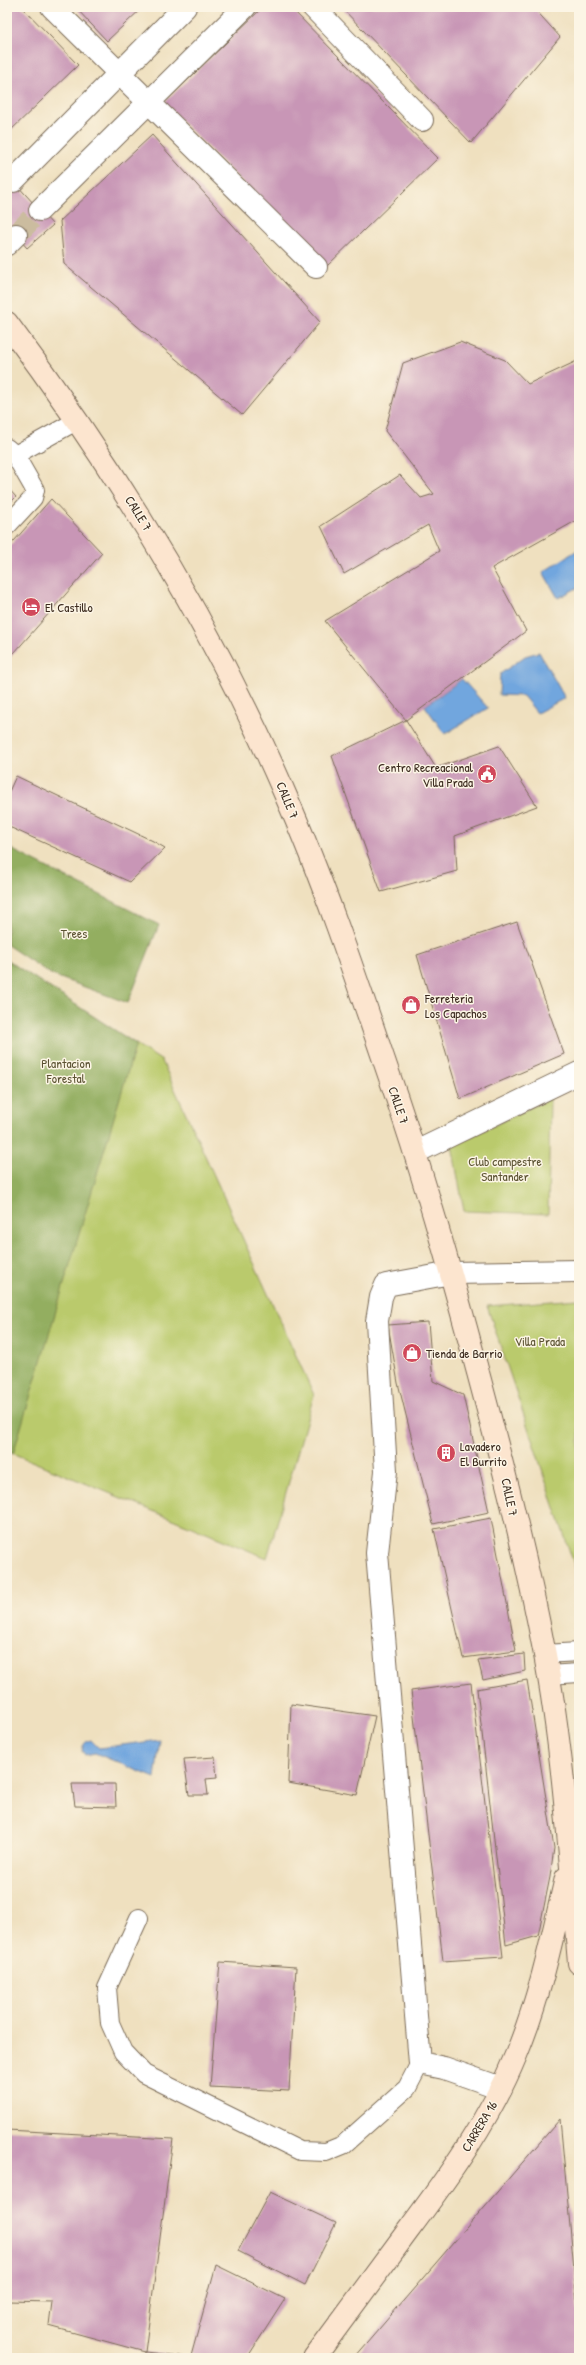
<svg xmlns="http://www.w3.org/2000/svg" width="586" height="2365" font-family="'Patrick Hand',sans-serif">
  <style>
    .green { fill: #baca6c; stroke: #7a7a45 }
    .forest { fill: #93ae60; stroke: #676c3f }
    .water { fill: #71a6de; stroke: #56687e }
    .building { fill: #c896b6 }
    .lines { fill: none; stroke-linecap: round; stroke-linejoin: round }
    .street-tunnel { stroke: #cbbc9f; stroke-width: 22; stroke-dasharray: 22 11; stroke-linecap: butt }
    .lane-casing { stroke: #7a6a56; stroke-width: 20 }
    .street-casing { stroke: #7a6a56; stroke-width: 24 }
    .secondary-casing { stroke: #7a6a56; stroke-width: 24 }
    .lane { stroke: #fff; stroke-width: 18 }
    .street { stroke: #fff; stroke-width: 22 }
    .secondary { stroke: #fce5cf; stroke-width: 22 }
    .labels { text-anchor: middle; stroke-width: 3; stroke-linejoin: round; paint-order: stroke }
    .street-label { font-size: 13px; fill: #3b2a1e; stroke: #fcf5e5 }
    .poi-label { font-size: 13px; fill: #3b2a1e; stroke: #fcf5e5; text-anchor: start }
    .park-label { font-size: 13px; fill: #5b5232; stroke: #fcf5e5 }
  </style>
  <rect width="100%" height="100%" fill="#fcf5e5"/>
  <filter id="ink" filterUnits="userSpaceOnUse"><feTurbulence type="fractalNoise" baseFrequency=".025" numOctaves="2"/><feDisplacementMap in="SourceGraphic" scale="8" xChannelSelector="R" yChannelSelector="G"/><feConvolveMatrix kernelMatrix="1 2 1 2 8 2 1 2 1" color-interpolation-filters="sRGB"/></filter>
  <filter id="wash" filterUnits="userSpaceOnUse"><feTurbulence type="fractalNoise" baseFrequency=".012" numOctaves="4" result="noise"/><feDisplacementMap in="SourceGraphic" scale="16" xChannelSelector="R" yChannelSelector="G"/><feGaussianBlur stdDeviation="0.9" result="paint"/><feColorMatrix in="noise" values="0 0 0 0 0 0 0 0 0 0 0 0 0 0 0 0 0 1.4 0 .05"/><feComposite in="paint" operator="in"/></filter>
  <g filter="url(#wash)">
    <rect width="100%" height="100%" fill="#efe0bf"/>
    <path class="green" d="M7,960L162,1061L314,1395L267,1558L7,1451Z
      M550,1098L548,1214L464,1211L452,1146Z
      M579,1299V1579L487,1306Z"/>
    <path class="forest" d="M7,847L159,925L128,1003L52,975L7,945Z
      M7,960L136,1044L13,1454L7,1451Z"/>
    <path class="water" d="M579,549V587L558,598L543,572Z
      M539,652L565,698L537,713L523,696L499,695L500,674L525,656Z
      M462,679L488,708L445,734L425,706Z
      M91,1740L99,1748L160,1740L155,1778L95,1753L85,1755L82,1751C83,1745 84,1742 91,1740Z"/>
    <g id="blocks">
      <path class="building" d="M7,7H22L78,65L7,134Z
        M75,7H143L107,41Z
        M263,7H290L438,158L326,267L164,103Z
        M341,7H533L560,37L471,143Z
        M152,135L320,322L242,415L64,264L60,221Z
        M7,174L53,225L27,248L7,225Z
        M460,342L505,360L528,384L579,360V519L492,568L526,631L406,720L325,621L439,551L428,525L344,574L321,526L400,475L421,498L434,494L385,431L403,363Z
        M7,487L16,497L7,506Z
        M51,499L102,553L7,661V549Z
        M406,720L436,768L499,746L537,806L455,836L457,871L381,892L332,756Z
        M16,776L153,841L165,848L130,882L7,826V796Z
        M517,922L564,1054L460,1099L417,955Z
        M428,1322L433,1381L463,1395L489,1512L433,1524L398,1383L388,1325Z
        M491,1518L516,1651L463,1658L434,1529Z
        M524,1654L525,1671L483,1680L478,1660Z
        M527,1680L554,1848L550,1877L538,1936L506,1945L477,1689Z
        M471,1683L503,1957L443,1961L411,1691Z
        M291,1704L375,1716L357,1795L288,1783Z
        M215,1757L217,1778L206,1779L208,1795H189L184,1759Z
        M72,1784H115L116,1807L75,1806Z
        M220,1962L296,1967L289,2091L210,2087Z
        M560,2119L579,2323V2358H354Z
        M7,2130L173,2139L145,2352L49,2326L52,2302L7,2301Z
        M270,2192L336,2223L305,2285L238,2251Z
        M216,2265L285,2299L247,2358L191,2356Z
        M145,2352L188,2357V2358H145Z"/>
    </g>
  </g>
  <g filter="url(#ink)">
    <use href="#blocks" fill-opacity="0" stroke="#7a6a56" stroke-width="1"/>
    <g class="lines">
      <path class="street-tunnel" d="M16,235L40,210"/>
      <g class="lane-casing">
        <path id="lane" d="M7,448L15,455L35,490L33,498L7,526
          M15,455L78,420
          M544,1654L579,1652
          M548,1675L579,1673
          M139,1918L107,1988L110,2023L123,2052L144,2074L300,2151L326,2152L343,2145L407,2088L420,2063"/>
      </g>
      <g class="street-casing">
        <path id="street" d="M52,7L316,267
          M313,7L422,120
          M13,181L185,7
          M40,210L245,7
          M7,244L16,235
          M416,1152L579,1073
          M501,2088L444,2068L420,2063L377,1553L386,1471L377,1321L381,1297L386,1285L451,1273L579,1271"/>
      </g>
      <g class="secondary-casing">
        <path id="secondary" d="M7,323C117,470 212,625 285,794C325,885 357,981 389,1075C421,1167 448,1261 473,1354C500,1454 526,1554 545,1655C564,1756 570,1860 579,1963
          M314,2358C345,2316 376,2274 407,2232C449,2176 490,2119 516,2055C540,1998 552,1938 566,1878"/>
      </g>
      <use href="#lane" class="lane"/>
      <use href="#street" class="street"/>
      <use href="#secondary" class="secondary"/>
    </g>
  </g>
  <defs>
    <g id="hotel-disc" transform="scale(1)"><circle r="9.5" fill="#d1495b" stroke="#fcf5e5"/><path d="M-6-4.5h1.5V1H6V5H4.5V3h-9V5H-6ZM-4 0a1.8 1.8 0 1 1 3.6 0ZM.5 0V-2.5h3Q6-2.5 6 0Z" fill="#fff"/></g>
    <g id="civic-disc" transform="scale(1)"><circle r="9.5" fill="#d1495b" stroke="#fcf5e5"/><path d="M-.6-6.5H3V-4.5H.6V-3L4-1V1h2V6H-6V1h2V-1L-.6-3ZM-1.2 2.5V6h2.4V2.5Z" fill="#fff"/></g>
    <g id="shop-disc" transform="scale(1)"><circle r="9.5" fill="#d1495b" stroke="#fcf5e5"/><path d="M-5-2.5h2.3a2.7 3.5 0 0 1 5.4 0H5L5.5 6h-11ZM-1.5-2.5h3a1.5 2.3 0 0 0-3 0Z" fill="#fff"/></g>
    <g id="building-disc" transform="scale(1)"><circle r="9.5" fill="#d1495b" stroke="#fcf5e5"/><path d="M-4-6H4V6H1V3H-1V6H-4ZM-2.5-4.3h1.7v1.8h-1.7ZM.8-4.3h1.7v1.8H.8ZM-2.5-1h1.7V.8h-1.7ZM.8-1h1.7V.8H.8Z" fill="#fff"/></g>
  </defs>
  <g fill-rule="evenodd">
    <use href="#hotel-disc" x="31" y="607"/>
    <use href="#civic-disc" x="487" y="774"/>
    <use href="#shop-disc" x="411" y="1005"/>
    <use href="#shop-disc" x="412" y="1353"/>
    <use href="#building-disc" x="446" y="1453"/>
  </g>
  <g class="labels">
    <g class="street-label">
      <text transform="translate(139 513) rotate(58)" y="5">CALLE 7</text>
      <text transform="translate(288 800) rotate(67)" y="5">CALLE 7</text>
      <text transform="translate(399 1105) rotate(71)" y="5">CALLE 7</text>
      <text transform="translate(510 1497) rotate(78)" y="5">CALLE 7</text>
      <text transform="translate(479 2126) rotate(-59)" y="5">CARRERA 16</text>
    </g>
    <g class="poi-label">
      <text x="45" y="612">El Castillo</text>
      <text x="473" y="772" text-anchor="end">Centro Recreacional<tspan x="473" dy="15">Villa Prada</tspan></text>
      <text x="425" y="1003">Ferreteria<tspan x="425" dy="15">Los Capachos</tspan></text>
      <text x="426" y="1358">Tienda de Barrio</text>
      <text x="460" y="1451">Lavadero<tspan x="460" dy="15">El Burrito</tspan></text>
    </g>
    <g class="park-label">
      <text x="74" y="938">Trees</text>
      <text x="66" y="1068">Plantacion<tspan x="66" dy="15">Forestal</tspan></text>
      <text x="505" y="1166">Club campestre<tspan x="505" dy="15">Santander</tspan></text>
      <text x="540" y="1346">Villa Prada</text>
    </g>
  </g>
  <rect width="586" height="2365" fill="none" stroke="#fcf5e5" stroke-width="24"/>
</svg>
